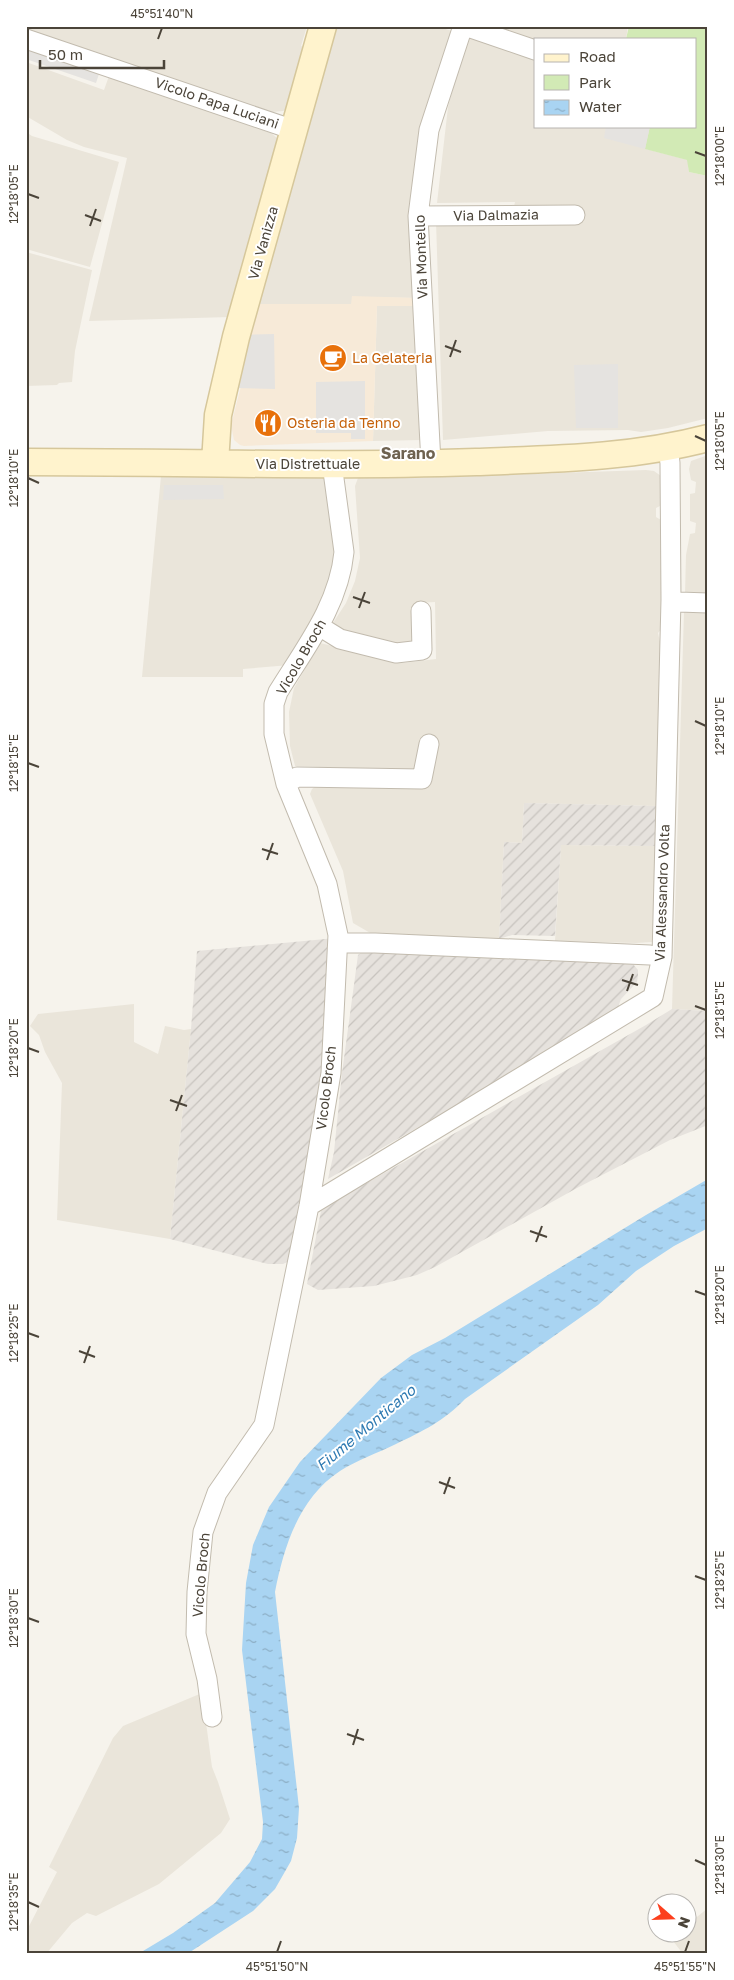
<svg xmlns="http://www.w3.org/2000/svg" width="734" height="1980" font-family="'Golos Text',sans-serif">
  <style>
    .residential { fill: #eae5da }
    .commercial { fill: #f7ead8 }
    .industrial { fill: url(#industrial-furrows) }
    .green { fill: #d2eab5 }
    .parking { fill: #e5e3e0 }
    .water { fill: url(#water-ripples) }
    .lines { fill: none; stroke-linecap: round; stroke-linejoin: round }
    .street-casing { stroke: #c2bbae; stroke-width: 21 }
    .secondary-casing { stroke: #d6c79b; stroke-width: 29 }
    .street { stroke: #fff; stroke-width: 19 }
    .secondary { stroke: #fff3cd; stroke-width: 26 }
    .ticks { fill: none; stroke: #4b4439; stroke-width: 2 }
    .labels { text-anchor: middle; stroke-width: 4; stroke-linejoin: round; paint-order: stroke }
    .street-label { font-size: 14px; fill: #4b4439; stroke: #fff }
    .food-label { font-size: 14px; fill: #c56008; stroke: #fff; text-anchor: start }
    .water-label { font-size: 15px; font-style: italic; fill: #2e7ab2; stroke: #fff }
    .quarter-label { font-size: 16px; font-weight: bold; fill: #6e6250; stroke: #fff }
    .neatline { fill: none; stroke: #4b4439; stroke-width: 2 }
    .ticks-label { font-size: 12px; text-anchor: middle; fill: #4b4439 }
  </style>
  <defs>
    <pattern id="industrial-furrows" width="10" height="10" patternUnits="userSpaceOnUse" patternTransform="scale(1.25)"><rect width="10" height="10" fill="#e6e2dd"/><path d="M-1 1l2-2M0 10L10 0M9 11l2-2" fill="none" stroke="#c7c3be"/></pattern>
    <pattern id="water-ripples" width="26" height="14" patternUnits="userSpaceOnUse" patternTransform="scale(1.25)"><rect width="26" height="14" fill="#a9d4f2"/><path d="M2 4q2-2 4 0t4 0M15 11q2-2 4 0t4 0" fill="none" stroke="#8caec5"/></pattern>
  </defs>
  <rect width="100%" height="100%" fill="#f6f3ec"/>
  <path class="residential" d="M26,26H307L301,46L305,48L290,108L283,111L272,112L26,30Z
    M332,26H436L452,31L438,81L418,298L352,297V304H256L287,198L292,188L302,136Z
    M485,26H628L626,39H535V42Z
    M467,36L535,58V126H650L646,149L688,160L689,172L708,176V418L668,428L641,432L628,430L548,431L443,440L436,221L511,219L515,202L437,203L448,107Z
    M26,62L104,90L109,76L271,133L277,138L279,144L252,240L249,241L230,317L89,321L127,158L84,147L67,140L26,116Z
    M26,132L32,136L119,162L90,267L26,249Z
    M26,252L92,270L75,351L72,382L59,383L57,385L26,386Z
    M377,306H418L421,440L373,441Z
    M708,455V594H685L686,555L690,534L695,533L696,523L690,521V494L695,493L696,482L691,480L689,469L691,461Z
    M646,470L654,471L661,476L664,504L656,508V517L666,523L663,627L658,633L661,646L656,806L524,803L522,843L504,842L499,939L372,934L353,923L343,871L310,794L312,789L320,783L430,782L433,737L424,736L418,771L295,766L290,746L289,712L294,688L320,643L403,663L436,659L435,602L416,603L417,644L395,645L329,629L346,603L355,581L360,558L355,486L358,478L368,474L393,473L529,474Z
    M334,475L346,556L290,665L243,669V677H142L161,476Z
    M684,612H708V1011L672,1009Z
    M561,845L655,846L652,942L636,943L555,941Z
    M134,1004V1042L158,1054L165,1026L184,1030L191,1029L170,1239L57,1220L62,1083L45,1052L39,1035L30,1026L38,1014Z
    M202,1693L212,1767L218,1782L230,1819L221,1833L159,1884L96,1916L87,1913L72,1923L46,1954H26V1932L57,1872L49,1867L113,1738L123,1726Z
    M708,1908V1954H683L670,1937L677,1933L686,1932L687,1925Z"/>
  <path class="commercial" d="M352,296L418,298V306H377L373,441L244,446L240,445L234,440L231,425L247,363L248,338L256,304H351Z"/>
  <path class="industrial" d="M524,803L656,806L655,846L561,845L555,936L512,935L499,939L504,842L522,843Z
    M336,938L330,1035L291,1260L283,1264H268L170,1239L191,1029L197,951Z
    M364,951L626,961L633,964L638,970V975L637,982L621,999L617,1010L577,1036L328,1179L334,1152L342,1073L358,955Z
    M672,1009L708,1011V1125L670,1140L577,1188L435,1267L417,1275L374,1286L318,1290L307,1284L321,1211L340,1198L646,1025Z"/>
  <path class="green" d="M629,26H708V176L689,172L687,160L645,149L650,126H695V39H626Z"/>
  <path class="parking" d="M26,45L100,71L96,83L26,59Z
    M606,126H650L645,149L604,138Z
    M274,334L275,389L235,388L241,335Z
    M618,364V428H576L574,365Z
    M365,381V439H351V433H316V382Z
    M164,485H223L224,499L163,500Z"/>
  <path class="water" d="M708,1179V1228L674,1246L636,1271L598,1305L465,1399C444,1421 423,1431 396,1444C378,1453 357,1460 340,1471C299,1498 284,1546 275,1592L299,1808L297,1838L291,1861L275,1889L253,1911L187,1954H138L173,1933L215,1903L250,1862L262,1839L263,1822L242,1650L246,1583L253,1545L269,1507L300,1462L381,1378L412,1355L445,1338L646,1215Z"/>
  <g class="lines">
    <g class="street-casing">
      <path id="street" d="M465,26L535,50
        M26,39L294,130
        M418,216L575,215
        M431,463L418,216L429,130L463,26
        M671,600L679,602L708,603
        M319,626L340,639L396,653L422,650L421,611
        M286,784L297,777L422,779L429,744
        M338,943H375L650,955L662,957
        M309,1206L653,997L662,957L671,600L670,463L668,447
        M212,1717L207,1679L196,1634L197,1592L203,1532L217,1493L264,1425L309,1206L331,1073L338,935L327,884L286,784L274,734V704L278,692C305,648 339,605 344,552L332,464"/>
    </g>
    <g class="secondary-casing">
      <path id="secondary" d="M26,462C176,462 326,467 476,462C554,459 632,458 708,438
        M215,463L218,415L236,337L323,26"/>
    </g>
    <use href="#street" class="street"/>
    <use href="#secondary" class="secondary"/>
  </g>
  <path class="ticks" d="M158,39L162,28M695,152L706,156M28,194L39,198M85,215L101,221M90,226L96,209M445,346L461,352M450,357L456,340M695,436L706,441M28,478L39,483M353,597L370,603M359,608L365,592M695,721L706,726M28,763L39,767M262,849L278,854M267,860L273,843M622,980L638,985M627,991L633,974M695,1006L706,1010M28,1048L39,1052M170,1100L187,1106M176,1111L182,1095M530,1231L547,1237M536,1242L542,1226M695,1291L706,1295M28,1333L39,1337M79,1351L95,1357M84,1363L90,1346M439,1482L455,1488M444,1494L450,1477M695,1576L706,1580M28,1618L39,1622M347,1734L364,1740M353,1745L358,1729M695,1860L706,1865M28,1902L39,1907M277,1952L281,1941M685,1952L689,1941"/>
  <defs>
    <g id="cafe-disc" transform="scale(1.4375)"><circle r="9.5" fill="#e8710a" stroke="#fff"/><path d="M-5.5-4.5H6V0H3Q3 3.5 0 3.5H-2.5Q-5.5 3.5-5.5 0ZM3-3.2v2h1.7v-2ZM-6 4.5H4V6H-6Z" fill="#fff"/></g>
    <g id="restaurant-disc" transform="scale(1.4375)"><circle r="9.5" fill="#e8710a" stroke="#fff"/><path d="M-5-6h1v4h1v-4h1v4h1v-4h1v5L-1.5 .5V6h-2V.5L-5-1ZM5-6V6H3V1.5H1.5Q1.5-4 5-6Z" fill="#fff"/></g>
  </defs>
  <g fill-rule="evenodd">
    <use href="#cafe-disc" x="333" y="358"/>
    <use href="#restaurant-disc" x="268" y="423"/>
  </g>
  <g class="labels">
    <g class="street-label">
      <text transform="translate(217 103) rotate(19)" y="5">Vicolo Papa Luciani</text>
      <text transform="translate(496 215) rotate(-1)" y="5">Via Dalmazia</text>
      <text transform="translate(263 243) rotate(-74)" y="5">Via Vanizza</text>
      <text transform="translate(421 257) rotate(-92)" y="5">Via Montello</text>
      <text x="308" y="469">Via Distrettuale</text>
      <text transform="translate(301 657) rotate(-60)" y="5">Vicolo Broch</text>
      <text transform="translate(662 893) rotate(-88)" y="5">Via Alessandro Volta</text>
      <text transform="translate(326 1088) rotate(-83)" y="5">Vicolo Broch</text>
      <text transform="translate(201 1575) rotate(-85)" y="5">Vicolo Broch</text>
    </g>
    <g class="food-label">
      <text x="352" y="363">La Gelateria</text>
      <text x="287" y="428">Osteria da Tenno</text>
    </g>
    <g class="water-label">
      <text transform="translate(366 1428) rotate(-40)" y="5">Fiume Monticano</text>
    </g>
    <g class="quarter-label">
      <text x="408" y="459">Sarano</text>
    </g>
  </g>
  <rect width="734" height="1980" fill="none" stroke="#ffffff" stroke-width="55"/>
  <rect x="534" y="38" width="162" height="90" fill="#ffffff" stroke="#b7b4b0"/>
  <rect x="544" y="54" width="25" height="8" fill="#fff3cd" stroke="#b7b4b0"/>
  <text x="579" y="62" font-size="15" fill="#4b4439">Road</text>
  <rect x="544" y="75" width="25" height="15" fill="#d2eab5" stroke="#b7b4b0"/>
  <text x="579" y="88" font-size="15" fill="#4b4439">Park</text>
  <rect x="544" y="100" width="25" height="15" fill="url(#water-ripples)" stroke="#b7b4b0"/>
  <text x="579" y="112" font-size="15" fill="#4b4439">Water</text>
  <g transform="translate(672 1918) rotate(110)"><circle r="24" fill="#ffffff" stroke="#b7b4b0"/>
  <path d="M0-4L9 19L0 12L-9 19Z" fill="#fc3f1d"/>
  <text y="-8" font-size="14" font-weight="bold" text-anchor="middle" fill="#4b4439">N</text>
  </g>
  <path d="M40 60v8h124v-8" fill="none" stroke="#4b4439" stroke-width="2.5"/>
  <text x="48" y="60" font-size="15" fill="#4b4439" stroke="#ffffff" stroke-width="4" paint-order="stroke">50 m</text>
  <rect x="28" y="28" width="678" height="1924" class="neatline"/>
  <g class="ticks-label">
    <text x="162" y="18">45°51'40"N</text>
    <text transform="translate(720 156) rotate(-90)" y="4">12°18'00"E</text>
    <text transform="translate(14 194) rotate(-90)" y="4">12°18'05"E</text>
    <text transform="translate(720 441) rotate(-90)" y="4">12°18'05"E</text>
    <text transform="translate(14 478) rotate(-90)" y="4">12°18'10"E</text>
    <text transform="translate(720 726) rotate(-90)" y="4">12°18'10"E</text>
    <text transform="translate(14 763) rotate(-90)" y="4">12°18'15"E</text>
    <text transform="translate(720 1010) rotate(-90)" y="4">12°18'15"E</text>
    <text transform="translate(14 1048) rotate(-90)" y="4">12°18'20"E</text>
    <text transform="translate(720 1295) rotate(-90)" y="4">12°18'20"E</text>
    <text transform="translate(14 1333) rotate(-90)" y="4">12°18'25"E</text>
    <text transform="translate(720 1580) rotate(-90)" y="4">12°18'25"E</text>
    <text transform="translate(14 1618) rotate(-90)" y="4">12°18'30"E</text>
    <text transform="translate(720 1865) rotate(-90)" y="4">12°18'30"E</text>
    <text transform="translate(14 1902) rotate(-90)" y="4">12°18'35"E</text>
    <text x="277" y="1971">45°51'50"N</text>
    <text x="685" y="1971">45°51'55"N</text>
  </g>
</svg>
